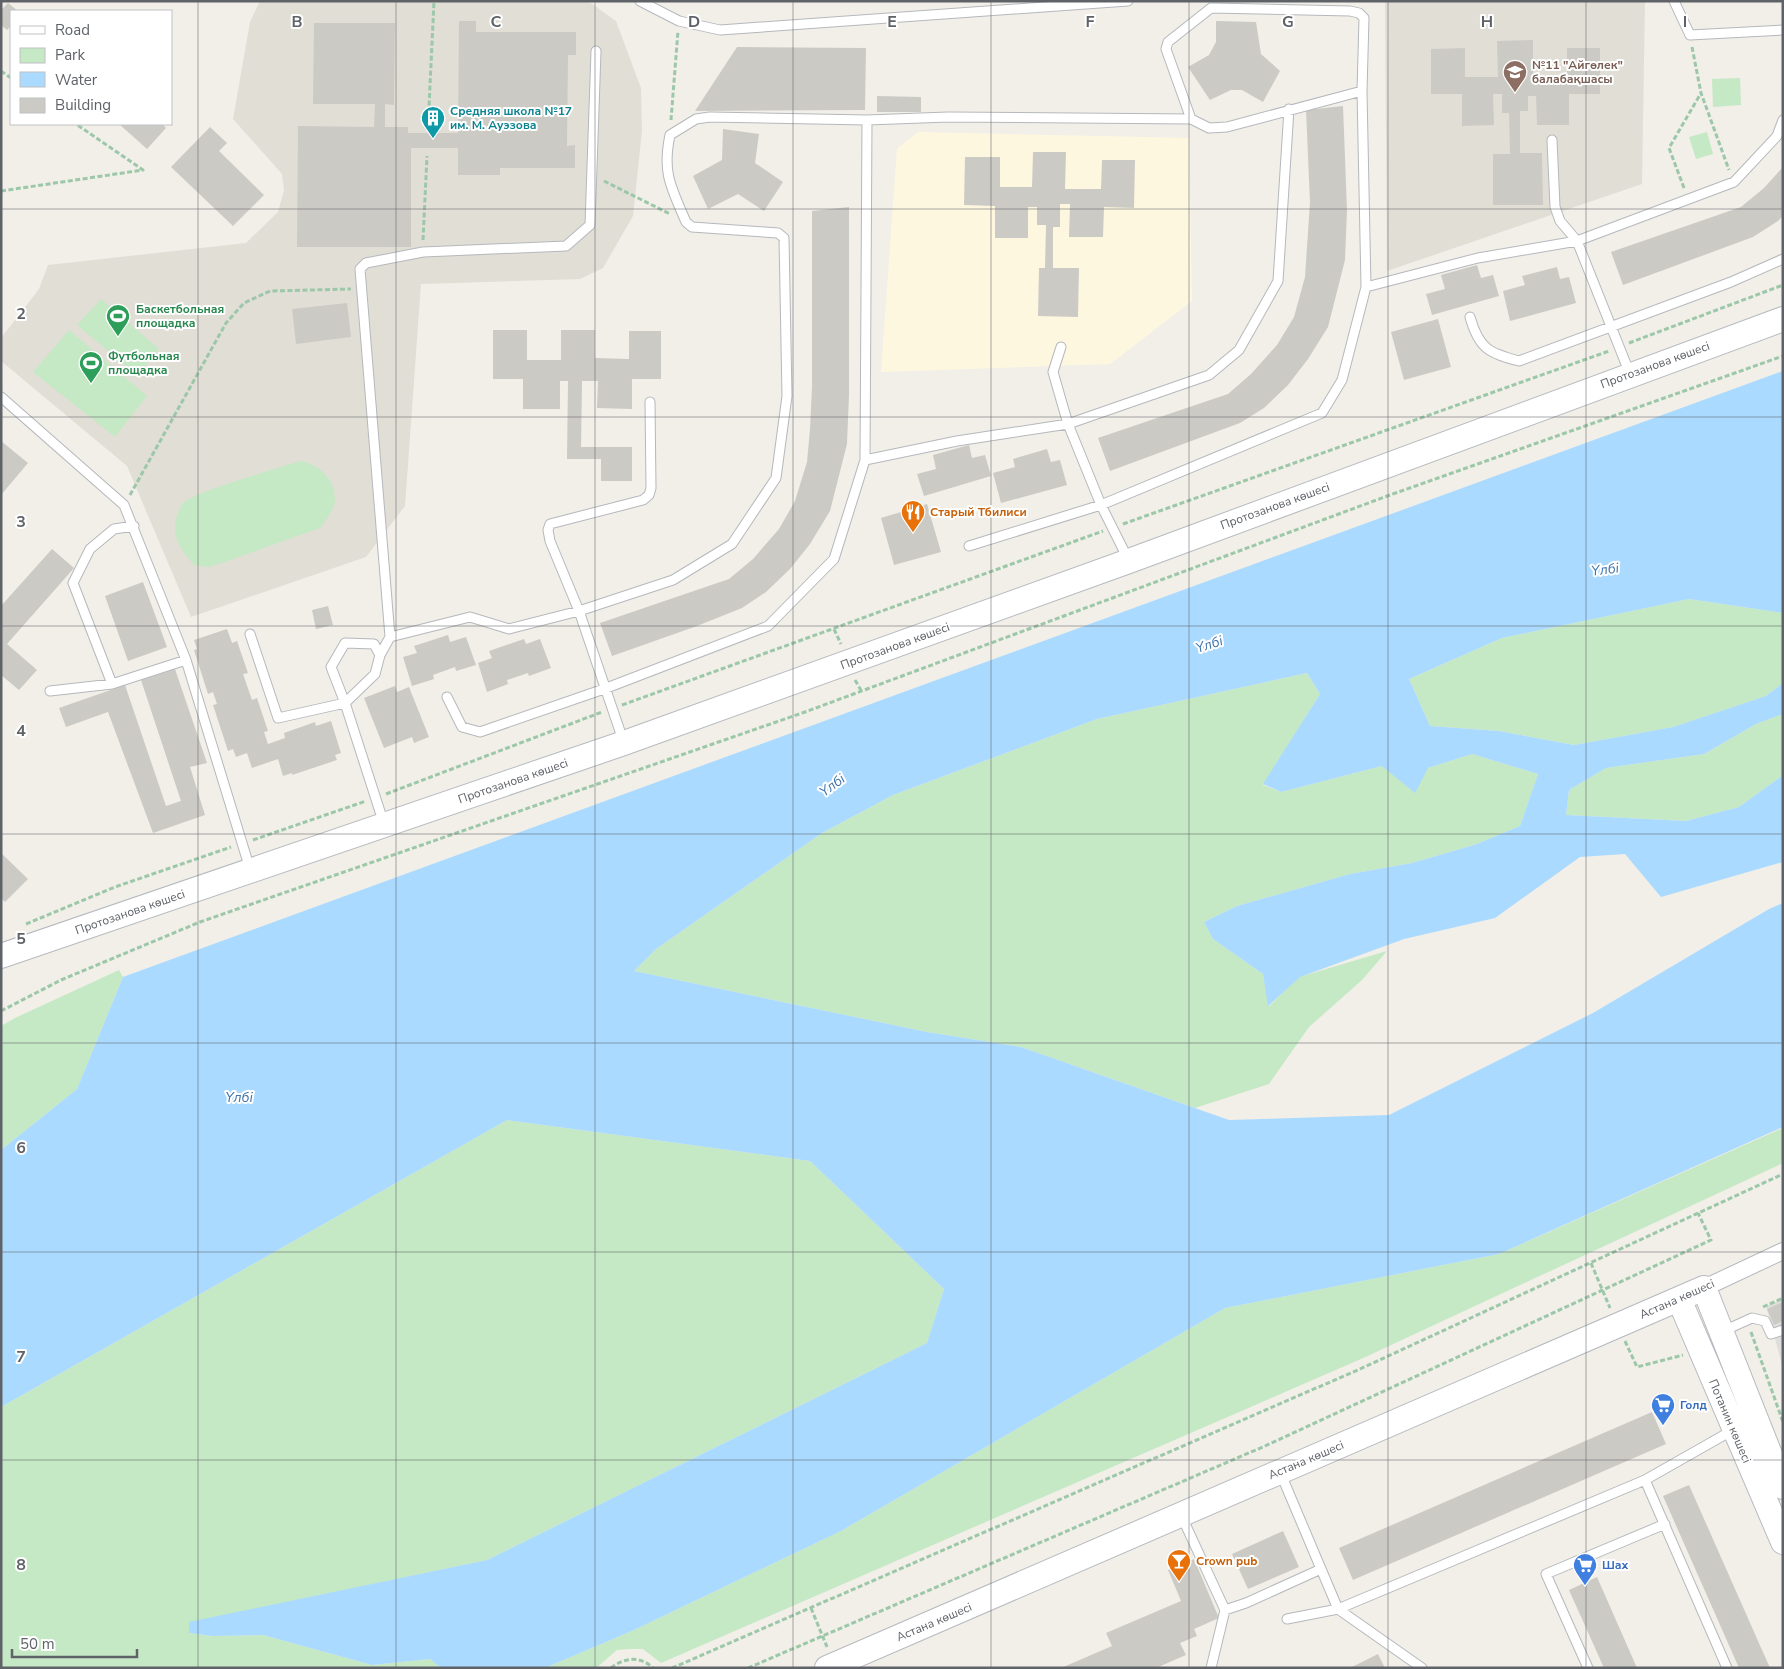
<svg xmlns="http://www.w3.org/2000/svg" width="1784" height="1669" font-family="'Nunito Sans',sans-serif">
  <style>
    .commercial { fill: #fef7e0 }
    .industrial { fill: #e0deda }
    .education { fill: #e1ded6 }
    .green { fill: #c5e8c5 }
    .water { fill: #aadaff }
    .building { fill: #cccac5 }
    .lines { fill: none; stroke-linecap: round; stroke-linejoin: round }
    .lane-casing { stroke: #b5b8bc; stroke-width: 11 }
    .street-casing { stroke: #b5b8bc; stroke-width: 18 }
    .secondary-casing { stroke: #b6babf; stroke-width: 26 }
    .path { stroke: #9cc7a9; stroke-width: 3; stroke-dasharray: 5 2.5; stroke-linecap: butt }
    .lane { stroke: #fff; stroke-width: 9 }
    .street { stroke: #fff; stroke-width: 16 }
    .secondary { stroke: #fff; stroke-width: 24 }
    .grid { fill: none; stroke: #5f6368; stroke-width: 1; stroke-opacity: 0.55 }
    .labels { text-anchor: middle; stroke-width: 4; stroke-linejoin: round; paint-order: stroke }
    .education-label { font-size: 12px; font-weight: bold; fill: #785e54; stroke: #fff; text-anchor: start }
    .culture-label { font-size: 12px; font-weight: bold; fill: #0d838f; stroke: #fff; text-anchor: start }
    .leisure-label { font-size: 12px; font-weight: bold; fill: #27864d; stroke: #fff; text-anchor: start }
    .street-label { font-size: 12px; fill: #5f6368; stroke: #fff }
    .food-label { font-size: 12px; font-weight: bold; fill: #c56008; stroke: #fff; text-anchor: start }
    .shop-label { font-size: 12px; font-weight: bold; fill: #366cbe; stroke: #fff; text-anchor: start }
    .water-label { font-size: 14px; font-style: italic; fill: #4174aa; stroke: #fff }
    .grid-label { font-size: 16px; text-anchor: middle; font-weight: bold; fill: #5f6368; stroke: #fff; stroke-width: 4; stroke-linejoin: round; paint-order: stroke }
  </style>
  <rect width="100%" height="100%" fill="#f1efe8"/>
  <path class="commercial" d="M918,132L1189,138L1192,301L1110,364L881,372L897,149Z"/>
  <path class="industrial" d="M1783,1299V1368L1766,1306Z"/>
  <path class="education" d="M260,1H588L616,21L641,88L642,131L633,216L603,268L580,279L421,284L405,506L366,557L191,617L127,466L1,361V338L39,289L48,265L246,243L278,212L284,190L282,174L233,119L250,22Z
    M1385,1H1645L1642,184L1387,271Z"/>
  <path class="green" d="M1740,78L1741,105L1713,107L1712,79Z
    M1707,132L1713,154L1696,159L1689,137Z
    M101,299L159,349L137,375L77,325Z
    M69,330L147,396L115,437L33,372Z
    M300,461C320,465 335,479 335,501C334,511 325,521 320,528L219,564L208,567L194,565C181,550 169,534 178,513C179,510 181,505 183,503C196,491 277,469 300,461Z
    M1689,599L1783,613V683L1766,696L1673,727L1574,745L1499,731L1430,726L1409,679L1502,638Z
    M1307,673L1320,694L1263,785L1281,792L1382,766L1428,768L1472,754L1538,774L1520,826L1477,844L1412,863L1350,874L1237,906L1204,922L1213,939L1263,974L1269,1006L1299,977L1387,951L1362,980L1309,1027L1269,1084L1195,1108L1021,1047L927,1032L634,971L656,949L822,833L893,795L1097,719Z
    M1783,714V775L1739,807L1686,821L1566,815L1569,790L1606,768L1704,754L1756,724Z
    M119,970L123,977L77,1089L1,1150V1026L15,1018Z
    M507,1120L810,1161L944,1289L927,1343L487,1560L189,1623V1633L212,1636L263,1635L372,1665L430,1659L441,1668H1V1407Z
    M1783,1128V1163L1361,1359L661,1663L643,1649H630L617,1650L596,1668H545L634,1630L841,1531L1225,1308L1499,1254Z"/>
  <path class="water" d="M1783,371V613L1689,599L1502,638L1409,679L1430,726L1499,731L1574,745L1673,727L1766,696L1783,683V714L1756,724L1704,754L1606,768L1569,790L1566,815L1686,821L1739,807L1783,775V862L1661,897L1625,854L1580,857L1495,918L1404,939L1300,977L1268,1006L1263,974L1213,939L1204,922L1237,906L1350,874L1412,863L1477,844L1520,826L1538,774L1472,754L1428,768L1415,793L1382,766L1281,792L1263,784L1320,694L1307,673L1097,719L893,795L822,833L656,949L634,971L927,1032L1021,1047L1229,1120L1389,1115L1593,1013L1769,909L1783,903V1127L1499,1254L1225,1308L841,1531L634,1630L545,1668H441L430,1659L372,1665L263,1635L212,1636L189,1633V1622L487,1560L927,1343L944,1289L810,1161L507,1120L1,1407V1150L77,1089L123,977Z"/>
  <path class="building" d="M8,3L18,11H11V26L7,30L1,25V10Z
    M459,21H476V32H576V55H568L567,146L575,145V168H500V175H458V148H411V247H297L298,126L374,127L375,104H313L314,23H395L394,105L385,104V127H408V133H458Z
    M1216,21L1256,22L1261,54L1280,71L1263,102L1242,90H1231L1210,100L1188,67L1209,55L1216,42Z
    M1533,40V77H1567V48H1600V94H1569V125H1537L1536,96H1528V111H1520V153H1542L1543,205H1493V154H1510L1509,113H1502V94H1493L1494,125L1462,126V94H1431V49L1465,48V77H1498L1497,41Z
    M737,47L866,48L865,110L695,111Z
    M877,96L921,97V112H877Z
    M1343,106L1347,210L1345,260L1328,327L1308,359L1288,385L1264,408L1240,423L1110,471L1098,438L1228,394L1251,374L1277,345L1294,317L1305,277L1310,202L1306,110Z
    M119,124H162L166,128L147,149Z
    M210,127L227,143L219,151L264,195L233,226L171,167Z
    M723,129L759,134L755,163L783,182L764,211L738,194L708,209L693,176L722,160Z
    M1033,152H1066L1065,189H1101L1102,160H1135L1134,208L1104,207L1103,237H1069L1070,204H1060V227H1053V268H1079L1078,317L1038,316L1039,268H1045L1046,225H1037V207H1028V238H995V206L964,205L965,157H1000V187H1032Z
    M1783,167V216L1778,221L1753,237L1623,285L1611,252L1741,207L1764,188Z
    M849,207V395L847,444L830,511L810,544L790,569L766,592L742,608L697,626L612,656L600,623L729,579L753,559L779,529L795,501L807,462L810,429L812,387V211Z
    M1477,265L1481,278L1493,275L1499,296L1432,315L1426,294L1445,289L1441,275Z
    M1557,267L1560,279L1569,277L1576,303L1510,321L1503,291L1525,285L1522,276Z
    M347,303L351,337L296,344L292,309Z
    M1438,319L1451,367L1404,380L1391,332Z
    M493,330H527V360H561V330H595V358L629,359V331H661V379H632V409L597,408L598,381H582L581,447H632V481H601V459H567L568,381H560V409H523V379H493Z
    M1,441L28,463L1,495Z
    M969,445L972,458L985,455L991,476L924,496L917,474L936,469L933,455Z
    M1047,449L1051,462L1060,460L1067,485L1001,503L993,473L1015,467L1013,459Z
    M927,504L941,552L894,565L881,518Z
    M52,549L74,568L7,644L37,670L19,690L1,675V606Z
    M143,582L167,647L128,661L105,596Z
    M328,606L333,625L316,629L312,610Z
    M227,629L232,643L237,641L248,673L243,674L252,700L257,698L268,731L264,732L268,744L285,738L284,733L315,722L316,726L331,721L341,753L335,755L337,760L292,775V773L283,776L278,759L252,768L247,753L236,757L233,749L228,751L213,705L217,704L213,692L208,694L194,650L197,649L194,640Z
    M448,635L450,642L466,637L476,665L456,671L455,667L433,675L434,679L412,686L403,657L417,653L414,646Z
    M524,639L526,644L540,639L551,668L529,676L528,673L507,680L508,684L487,692L478,663L492,658L489,651Z
    M175,669L207,763L190,767L205,815L153,833L108,712L66,727L59,708L125,685L166,806L181,801L141,680Z
    M395,686L397,692L409,687L429,737L414,743L412,737L384,748L364,698Z
    M1,853L28,879L5,902L1,898Z
    M1783,1302V1321L1774,1325L1767,1309Z
    M1652,1412L1666,1444L1353,1580L1339,1548Z
    M1689,1485L1770,1668H1739L1663,1496Z
    M1283,1531L1299,1567L1248,1589L1232,1554Z
    M1194,1559L1219,1618L1194,1629L1197,1636L1180,1643L1186,1655L1156,1668H1061L1112,1646L1106,1633L1181,1601L1168,1570Z
    M1597,1577L1637,1668H1604L1569,1590Z
    M1378,1654L1385,1668H1350Z"/>
  <g class="lines">
    <g class="lane-casing">
      <path id="lane" d="M640,1L679,21L720,30L1128,1
        M1674,1L1690,35L1783,30
        M867,120L948,117L1191,119
        M1552,140L1555,207L1560,221L1577,241L1630,374
        M1366,287L1478,258L1577,241L1734,182L1777,136L1783,120
        M1470,317C1479,349 1489,353 1519,361L1731,282L1783,259
        M1,397L124,505L186,660L250,869
        M865,460L957,441L1068,424L1053,372L1061,347
        M969,546L1101,505L1322,413L1342,380L1366,287L1362,91L1364,18L1359,13L1350,11L1211,8L1168,42L1166,49L1191,119L1209,128L1227,127L1362,91
        M1129,561L1101,505L1068,424L1209,375L1239,350L1278,281L1289,109
        M250,634L278,718L345,703L331,667L345,643L374,644L380,655
        M390,637L360,269L366,263L423,252L566,246L590,225L596,51
        M112,684L73,583L90,549L114,529L134,526
        M50,691L112,684L186,660
        M447,697L462,727L480,732L604,689L768,626L834,559L865,460L867,120L710,117L696,119L670,135C662,173 671,187 686,222L692,227L778,233L784,238L787,396L776,478L732,544L673,580L579,611L624,743
        M384,824L345,703L375,674L380,655L390,637L470,617L509,629L579,611L550,541L548,530L550,524L643,500L649,495L651,488L650,402
        M1721,1332L1752,1318L1765,1321L1771,1334L1783,1330
        M1280,1472L1338,1609L1645,1480
        M1181,1515L1225,1610L1211,1668
        M1225,1610L1246,1603L1321,1569
        M1287,1619L1338,1609L1422,1668
        M1588,1668L1546,1574L1665,1524
        M1727,1668L1645,1480L1733,1430"/>
    </g>
    <g class="street-casing">
      <path id="street" d="M1704,1288L1783,1251"/>
    </g>
    <g class="secondary-casing">
      <path id="secondary" d="M1,956L624,743L1129,561L1783,319
        M1679,1299L1783,1542
        M827,1668L1704,1288L1783,1487"/>
    </g>
    <path class="path" d="M1692,47L1701,93L1729,170
      M1,71L11,78
      M671,120L678,31
      M428,128L434,1
      M604,181L670,214
      M1684,188L1669,148L1701,93
      M1,191L143,170L76,124
      M423,240L427,156
      M1629,343L1783,285
      M130,495L226,323L244,303L270,291L351,289
      M1123,524L1609,351
      M834,629L841,644
      M855,680L862,692
      M622,705L1103,531
      M386,794L602,712
      M253,840L366,801
      M26,924L115,887L231,847
      M1,1011L61,980L200,922L805,712L1390,495L1783,356
      M1591,1263L1610,1308
      M1763,1307L1783,1298
      M1751,1332L1783,1422
      M1625,1341L1637,1367L1683,1355
      M811,1608L827,1647
      M611,1668C624,1657 641,1656 653,1668
      M672,1668L1360,1369L1783,1174
      M748,1668L1265,1446L1711,1240L1698,1213"/>
    <use href="#lane" class="lane"/>
    <use href="#street" class="street"/>
    <use href="#secondary" class="secondary"/>
  </g>
  <path class="grid" d="M198,1V1668M396,1V1668M595,1V1668M793,1V1668M991,1V1668M1189,1V1668M1388,1V1668M1586,1V1668M1,209H1783M1,417H1783M1,626H1783M1,834H1783M1,1043H1783M1,1252H1783M1,1460H1783"/>
  <defs>
    <g id="school-pin" transform="scale(1.25)"><path d="M0 17L-7.5 6A9.5 9.5 0 1 1 7.5 6Z" fill="#8d6e63" stroke="#fff"/><path d="M0-5L7-2L0 1L-7-2ZM-4 1L0 2.5L4 1V4Q0 6-4 4Z" fill="#fff"/></g>
    <g id="building-pin" transform="scale(1.25)"><path d="M0 17L-7.5 6A9.5 9.5 0 1 1 7.5 6Z" fill="#0f9aa8" stroke="#fff"/><path d="M-4-6H4V6H1V3H-1V6H-4ZM-2.5-4.3h1.7v1.8h-1.7ZM.8-4.3h1.7v1.8H.8ZM-2.5-1h1.7V.8h-1.7ZM.8-1h1.7V.8H.8Z" fill="#fff"/></g>
    <g id="stadium-pin" transform="scale(1.25)"><path d="M0 17L-7.5 6A9.5 9.5 0 1 1 7.5 6Z" fill="#2e9e5b" stroke="#fff"/><path d="M0-5a6.5 5 0 1 0 0 10a6.5 5 0 1 0 0-10ZM-3.5-1.8h7v3.6h-7Z" fill="#fff"/></g>
    <g id="restaurant-pin" transform="scale(1.25)"><path d="M0 17L-7.5 6A9.5 9.5 0 1 1 7.5 6Z" fill="#e8710a" stroke="#fff"/><path d="M-5-6h1v4h1v-4h1v4h1v-4h1v5L-1.5 .5V6h-2V.5L-5-1ZM5-6V6H3V1.5H1.5Q1.5-4 5-6Z" fill="#fff"/></g>
    <g id="supermarket-pin" transform="scale(1.25)"><path d="M0 17L-7.5 6A9.5 9.5 0 1 1 7.5 6Z" fill="#3f7fe0" stroke="#fff"/><path d="M-6-5.5h2.5l.6 2H6L4.5 2H-2.5L-4.4-4H-6ZM-1.5 3.2a1.3 1.3 0 1 0 .1 0ZM3 3.2a1.3 1.3 0 1 0 .1 0Z" fill="#fff"/></g>
    <g id="bar-pin" transform="scale(1.25)"><path d="M0 17L-7.5 6A9.5 9.5 0 1 1 7.5 6Z" fill="#e8710a" stroke="#fff"/><path d="M-6-5H6L.8 .8V4.5H3.5V6h-7V4.5H-.8V.8Z" fill="#fff"/></g>
  </defs>
  <g fill-rule="evenodd">
    <use href="#school-pin" x="1515" y="72"/>
    <use href="#building-pin" x="433" y="118"/>
    <use href="#stadium-pin" x="118" y="316"/>
    <use href="#stadium-pin" x="91" y="363"/>
    <use href="#restaurant-pin" x="913" y="512"/>
    <use href="#supermarket-pin" x="1663" y="1405"/>
    <use href="#bar-pin" x="1179" y="1561"/>
    <use href="#supermarket-pin" x="1585" y="1565"/>
  </g>
  <g class="labels">
    <g class="education-label">
      <text x="1532" y="69">№11 "Айгөлек"<tspan x="1532" dy="14">балабақшасы</tspan></text>
    </g>
    <g class="culture-label">
      <text x="450" y="115">Средняя школа №17<tspan x="450" dy="14">им. М. Ауэзова</tspan></text>
    </g>
    <g class="leisure-label">
      <text x="136" y="313">Баскетбольная<tspan x="136" dy="14">площадка</tspan></text>
      <text x="108" y="360">Футбольная<tspan x="108" dy="14">площадка</tspan></text>
    </g>
    <g class="street-label">
      <text transform="translate(1655 365) rotate(-20)" y="4">Протозанова көшесі</text>
      <text transform="translate(1275 506) rotate(-20)" y="4">Протозанова көшесі</text>
      <text transform="translate(895 646) rotate(-20)" y="4">Протозанова көшесі</text>
      <text transform="translate(513 781) rotate(-19)" y="4">Протозанова көшесі</text>
      <text transform="translate(130 912) rotate(-19)" y="4">Протозанова көшесі</text>
      <text transform="translate(1677 1299) rotate(-24)" y="4">Астана көшесі</text>
      <text transform="translate(1730 1421) rotate(67)" y="4">Потанин көшесі</text>
      <text transform="translate(1306 1460) rotate(-23)" y="4">Астана көшесі</text>
      <text transform="translate(934 1622) rotate(-23)" y="4">Астана көшесі</text>
    </g>
    <g class="food-label">
      <text x="930" y="516">Старый Тбилиси</text>
      <text x="1196" y="1565">Crown pub</text>
    </g>
    <g class="shop-label">
      <text x="1680" y="1409">Голд</text>
      <text x="1602" y="1569">Шах</text>
    </g>
    <g class="water-label">
      <text transform="translate(1605 569) rotate(-7)" y="5">Үлбі</text>
      <text transform="translate(1209 644) rotate(-18)" y="5">Үлбі</text>
      <text transform="translate(832 785) rotate(-37)" y="5">Үлбі</text>
      <text x="239" y="1102">Үлбі</text>
    </g>
  </g>
  <g class="grid-label">
    <text x="297" y="27">B</text>
    <text x="496" y="27">C</text>
    <text x="694" y="27">D</text>
    <text x="892" y="27">E</text>
    <text x="1090" y="27">F</text>
    <text x="1288" y="27">G</text>
    <text x="1487" y="27">H</text>
    <text x="1685" y="27">I</text>
    <text x="21" y="319">2</text>
    <text x="21" y="527">3</text>
    <text x="21" y="736">4</text>
    <text x="21" y="944">5</text>
    <text x="21" y="1153">6</text>
    <text x="21" y="1362">7</text>
    <text x="21" y="1570">8</text>
  </g>
  <rect width="1784" height="1669" fill="none" stroke="#5f6368" stroke-width="5"/>
  <rect x="10" y="10" width="162" height="115" fill="#ffffff" stroke="#bfc1c3"/>
  <rect x="20" y="26" width="25" height="8" fill="#ffffff" stroke="#bfc1c3"/>
  <text x="55" y="35" font-size="15" fill="#5f6368">Road</text>
  <rect x="20" y="48" width="25" height="15" fill="#c5e8c5" stroke="#bfc1c3"/>
  <text x="55" y="60" font-size="15" fill="#5f6368">Park</text>
  <rect x="20" y="72" width="25" height="15" fill="#aadaff" stroke="#bfc1c3"/>
  <text x="55" y="85" font-size="15" fill="#5f6368">Water</text>
  <rect x="20" y="98" width="25" height="15" fill="#cccac5" stroke="#bfc1c3"/>
  <text x="55" y="110" font-size="15" fill="#5f6368">Building</text>
  <path d="M12 1649v8h125v-8" fill="none" stroke="#5f6368" stroke-width="2.5"/>
  <text x="20" y="1649" font-size="15" fill="#5f6368" stroke="#ffffff" stroke-width="4" paint-order="stroke">50 m</text>
</svg>
